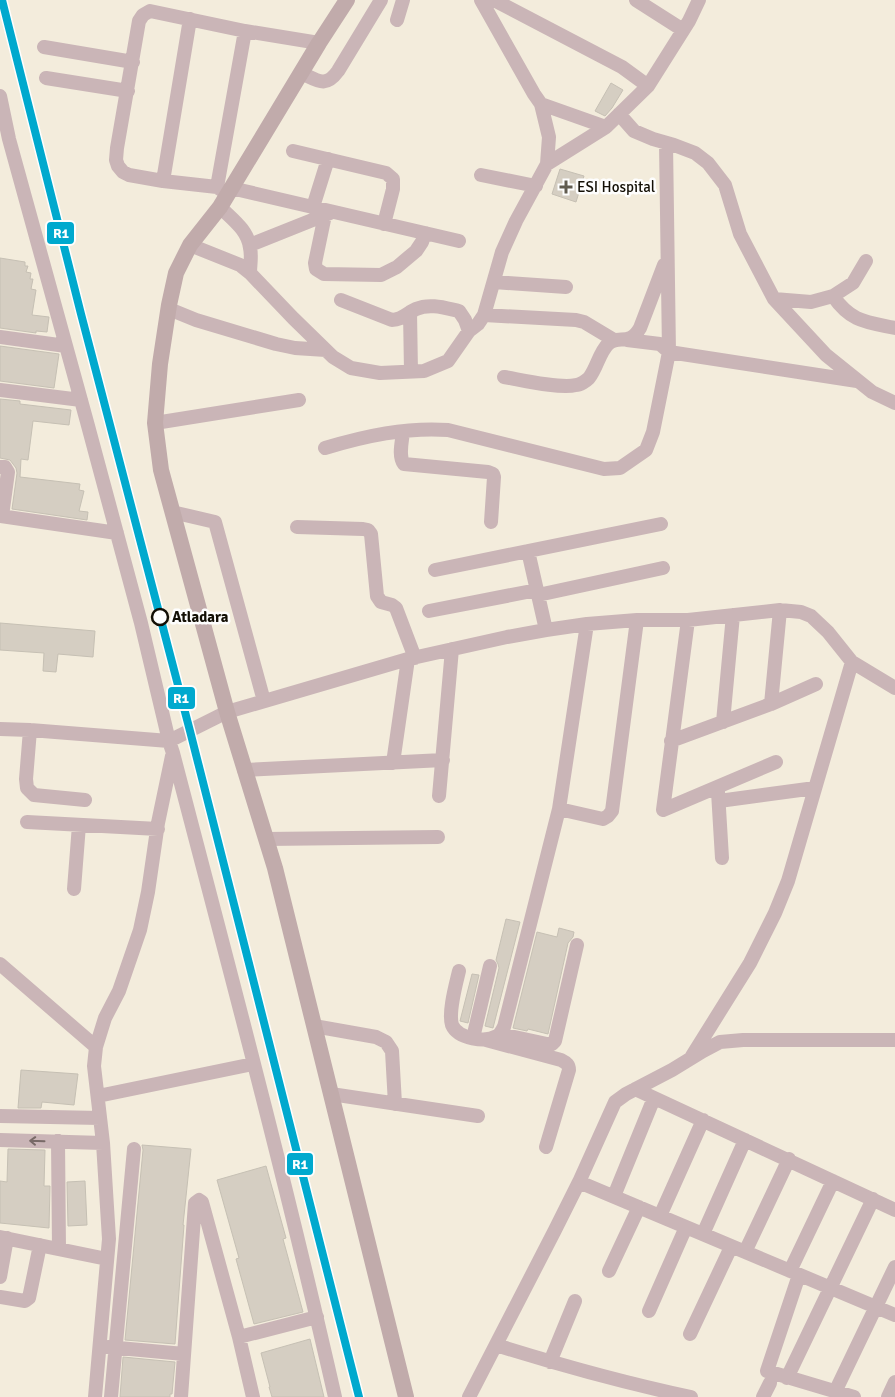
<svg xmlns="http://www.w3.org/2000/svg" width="895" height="1397" font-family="Signika,sans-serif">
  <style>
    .building { fill: #d5cec2; stroke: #c6c0b4 }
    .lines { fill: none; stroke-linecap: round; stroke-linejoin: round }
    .minor { stroke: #cab5b7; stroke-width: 14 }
    .major { stroke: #c1abab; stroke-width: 16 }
    .rail-1-casing { stroke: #fefefe; stroke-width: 11 }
    .rail-1 { stroke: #00a9ce; stroke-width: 8 }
    .oneway { stroke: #786a67 }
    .poi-dot { fill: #615c50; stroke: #fefefe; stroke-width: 2 }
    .stop-dot { fill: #fefefe; stroke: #130f05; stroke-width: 2.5 }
    .labels { text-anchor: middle; stroke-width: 5; stroke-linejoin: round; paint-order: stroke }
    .poi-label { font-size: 15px; fill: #130f05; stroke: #fefefe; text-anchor: start }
    .stop-label { font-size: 15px; font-weight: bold; fill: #130f05; stroke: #fefefe; text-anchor: start }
    .line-badge { stroke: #fefefe; stroke-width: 2 }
    .badge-label { font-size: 14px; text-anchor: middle; font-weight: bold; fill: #fff }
  </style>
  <rect width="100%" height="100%" fill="#f3ecdc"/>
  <path class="building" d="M611,83L623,90L612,108L605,116L595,111Z
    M560,169L584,176L576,202L552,194Z
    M0,258L25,262V266H28L26,272L31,273L30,279H33L31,289L36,290L32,315L49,317L47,332L36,331V333L0,328Z
    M0,346L59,354L54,388L0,381Z
    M0,399L20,401V404L71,410L69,425L33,421L28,460L21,459L20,477L80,484L79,490L84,491L79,511L88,512L87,520L12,509L17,473L16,468L10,460L0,458Z
    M0,623L95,631L93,657L58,654L56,672L43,671L44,653L0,650Z
    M506,919L520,922L493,1028L485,1026L499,968L498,964L496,960Z
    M559,928L574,932L573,937L568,943L548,1034L528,1029L527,1031L513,1028L537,932L557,937Z
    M472,974L479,975L468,1023L460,1021Z
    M21,1070L78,1074L74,1105L42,1102L41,1108H18Z
    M142,1145L191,1149L183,1225H184L175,1344L125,1340L143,1150Z
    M8,1149L45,1150L44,1186H50L49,1228L0,1223V1181L7,1182Z
    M266,1166L286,1238L283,1239L303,1312L254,1324L236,1259L239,1258L217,1180Z
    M85,1181L87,1225L68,1226L67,1182Z
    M310,1339L324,1397H272L269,1387H270L261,1353Z
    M123,1357L175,1362L172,1394H170V1397H120Z"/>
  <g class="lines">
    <path class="minor" d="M481,0L534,94L541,104L606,127L648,86L689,21L699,0
      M494,0L622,67L648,86
      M636,0L683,30
      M397,20L403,0
      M44,47L133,62
      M301,73C317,80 325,89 338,71L381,0
      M46,78L128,91
      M0,96L9,139L87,422L141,623L169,741L173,753C229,967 286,1181 335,1397
      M619,114L634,131L653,139L674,145L695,153L708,163L725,185L740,234L774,299L826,355L872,392L895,403
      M293,151L386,173L393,179V189L384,224
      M547,164L606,127
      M481,175L536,186
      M163,181L190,19
      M217,187L245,31
      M231,188L459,241
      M228,194L217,187L163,181L129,175L123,172L118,166L116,160L117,148L139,21L143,15L150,11L245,31L319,43
      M220,207C232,219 248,230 250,248C252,256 250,265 250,273
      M313,207L328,159
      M325,215L315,263L316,269L324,274L381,275L397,267L416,251L422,242L425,233
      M190,245L240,265L250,273L293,318L333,357L351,368L380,373L424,371L448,361L469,331L478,324L484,315L502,252L516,221L547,164L549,137L541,104
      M250,245L330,213
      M494,282L566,287
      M833,296C851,322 866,322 895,328
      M774,299L811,302L833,296L853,283L866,261
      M341,300L392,320C402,320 407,313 416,309C430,303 445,308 459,311L465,320L469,331
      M169,309L196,320L276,344L295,348L326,350
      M410,312L411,372
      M484,315L576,320L584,322L614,340
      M0,337L66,346
      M627,340L660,344L669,352L857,381
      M504,377C522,380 560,389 576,385C580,385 586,381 589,378C597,368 599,353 608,344C619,334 629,347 640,328L664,265
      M0,390L81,400
      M155,423L299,400
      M403,432C402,442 398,456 404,464L488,472L493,474L494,477L491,522
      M325,448C365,436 406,427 448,430L604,469L620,468L646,450L653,432L669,352L666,143
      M0,467H5L8,472L2,516
      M172,512L215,522L264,701
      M0,516L117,533
      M297,527L363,529L368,530L371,534L377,596L381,602L392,605L396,608L415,658
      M528,551L546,630
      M435,570L661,524
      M538,595L663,568
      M429,611L537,590
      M688,620L663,810L776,762
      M771,704L780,610
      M723,722L733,615
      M0,729L30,730L169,741L227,712L408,659L507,637L546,630L587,624L637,620H688L780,610L801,612L811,616L828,632L852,662L895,688
      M30,730L26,779L27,788L34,795L85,800
      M671,741L771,704L816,684
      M393,763L408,659
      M244,770L443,760
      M718,792L722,858
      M439,796L452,649
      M719,801L815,788
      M559,809L603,819L608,816L612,811L637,620
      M27,822L158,829
      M266,839L438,837
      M74,889L79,825
      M0,964L96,1047
      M459,971C456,984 448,1012 452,1025C458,1039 486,1043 497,1036C501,1034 502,1030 504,1027L559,809L587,624
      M314,1026L376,1037L386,1042L392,1051L395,1104
      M500,1034L547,1044H552L555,1041L577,945
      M473,1038L490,966
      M486,1040L561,1060C567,1063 569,1065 569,1070L546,1147
      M692,1056L750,963L775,913L788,881L852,662
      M635,1089L895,1210
      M331,1094L478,1116
      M98,1096L253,1064
      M0,1116L100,1118
      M0,1140L103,1143
      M58,1141L59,1249
      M579,1182L895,1315
      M614,1196L654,1098
      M660,1216L703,1120
      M703,1234L745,1140
      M0,1237L107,1259
      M745,1252L789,1159
      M609,1271L639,1207
      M790,1271L833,1181
      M799,1275L767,1371L854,1397
      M0,1277L7,1238
      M0,1297L25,1301L29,1298L40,1245
      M649,1311L686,1227
      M690,1334L731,1247
      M239,1337L317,1317
      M496,1345C560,1365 625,1383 691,1397
      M108,1347L184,1354
      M550,1362L575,1301
      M787,1378L873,1199
      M835,1392L895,1267
      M95,1397L109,1239L103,1143L94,1066L96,1047L105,1018L119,991L140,930L148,892L158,823L172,756
      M111,1397L134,1149
      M181,1397L195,1203L199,1200L202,1202L239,1337L253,1397
      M469,1397L555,1230L579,1182L615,1102L626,1094L672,1070L703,1051L720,1042L743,1040H895
      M763,1397L770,1383
      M888,1397L895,1382"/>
    <path class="major" d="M347,0L319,43L220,207L190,245L176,273L169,305L160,364L155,423L161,470L227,712L275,868L406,1397"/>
    <g class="rail-1-casing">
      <path id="rail-1" d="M2,0L81,314L190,731L359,1397"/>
    </g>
    <use href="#rail-1" class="rail-1"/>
  </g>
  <defs><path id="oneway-shaft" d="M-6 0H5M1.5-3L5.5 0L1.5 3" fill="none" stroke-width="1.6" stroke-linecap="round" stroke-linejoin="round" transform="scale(1.25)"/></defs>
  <use class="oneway" href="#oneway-shaft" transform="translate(37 1141) rotate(-178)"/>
  <path class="poi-dot" d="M563.5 179.5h5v5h5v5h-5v5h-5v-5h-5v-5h5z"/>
  <circle class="stop-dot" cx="160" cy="617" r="8"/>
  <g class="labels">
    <g class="poi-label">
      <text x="577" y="192">ESI Hospital</text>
    </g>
    <g class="stop-label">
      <text x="172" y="622">Atladara</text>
    </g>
  </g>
  <g class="line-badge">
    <rect x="46" y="221" width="29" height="24" rx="5" fill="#00a9ce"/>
    <rect x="167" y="686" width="29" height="24" rx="5" fill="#00a9ce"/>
    <rect x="286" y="1152" width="28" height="24" rx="5" fill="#00a9ce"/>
  </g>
  <g class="badge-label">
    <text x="61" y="238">R1</text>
    <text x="181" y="703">R1</text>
    <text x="300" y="1169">R1</text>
  </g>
</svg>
